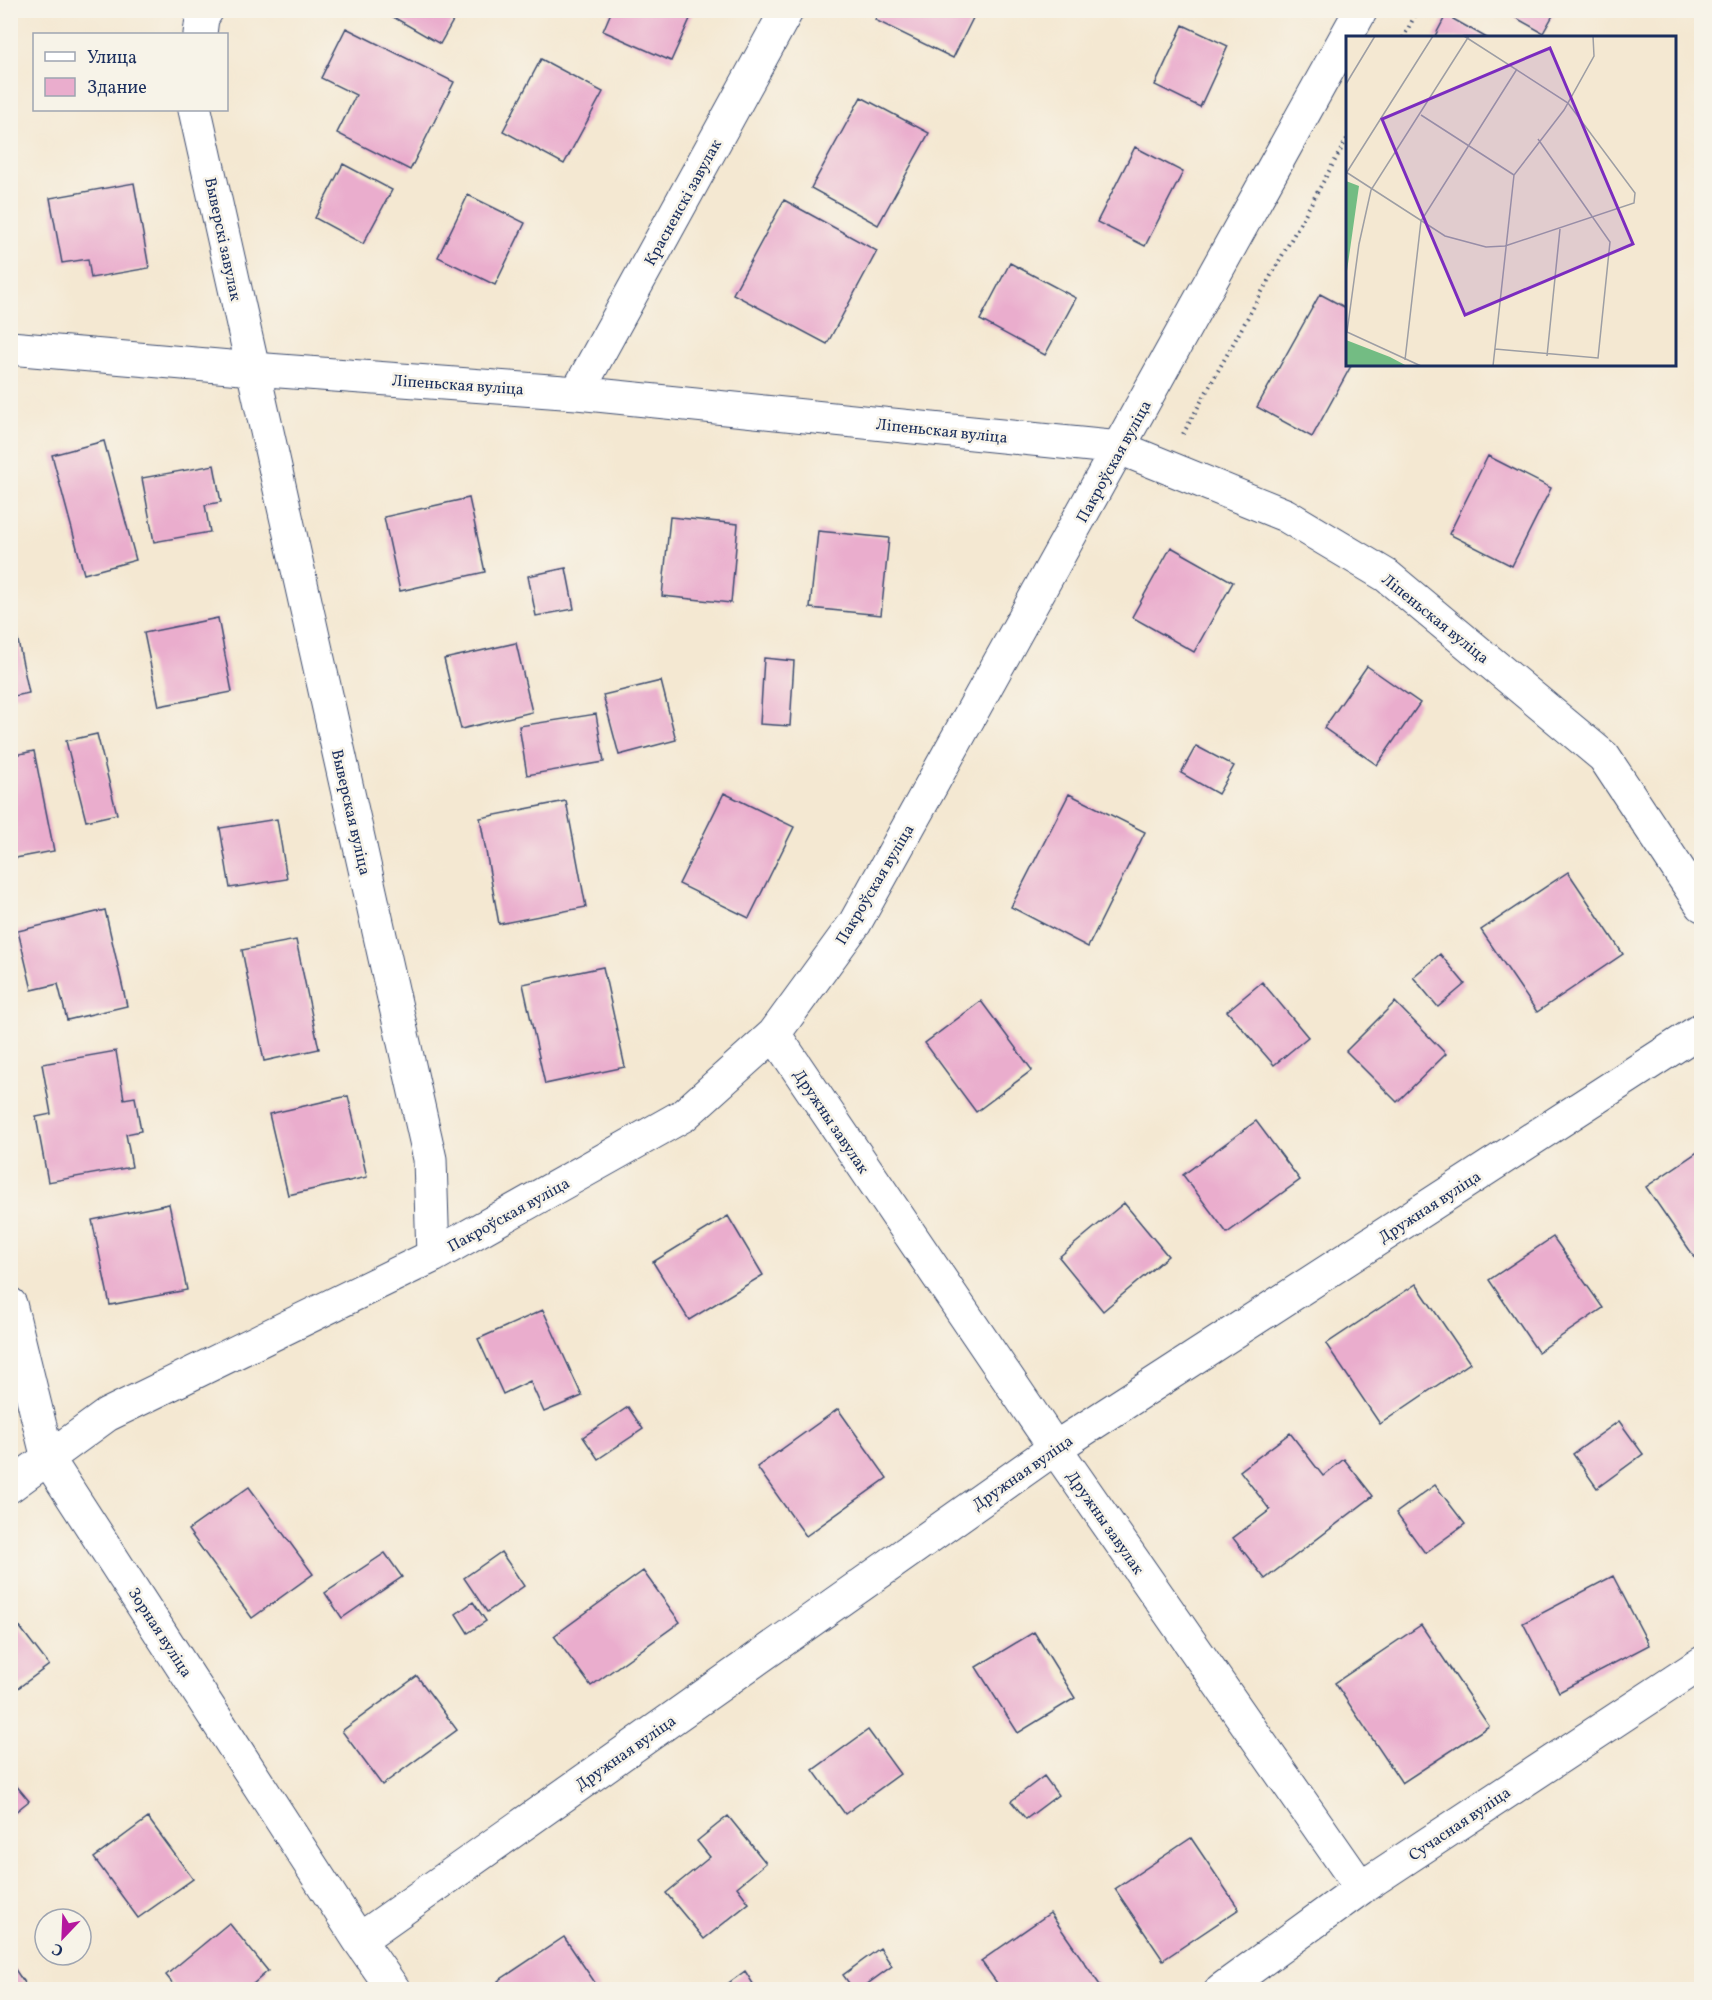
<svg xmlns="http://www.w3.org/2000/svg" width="1712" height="2000" font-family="Vollkorn,serif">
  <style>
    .building { fill: #eaadcd }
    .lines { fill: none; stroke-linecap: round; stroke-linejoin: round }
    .minor-casing { stroke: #3c4b6f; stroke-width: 35 }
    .path { stroke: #3c4b6f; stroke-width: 4; stroke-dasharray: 1.5 4.5; stroke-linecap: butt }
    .minor { stroke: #fff; stroke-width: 33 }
    .labels { text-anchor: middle; stroke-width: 5; stroke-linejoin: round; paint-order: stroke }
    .street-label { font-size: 16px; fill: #1b2f5e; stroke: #f7f3e8 }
    .inset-road { fill: none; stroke: #9d9ea4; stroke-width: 1.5 }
    .view { fill: #7b2cbf; fill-opacity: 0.15; stroke: #7b2cbf; stroke-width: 3 }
    .inset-edge { fill: none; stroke: #1b2f5e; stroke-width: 3 }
  </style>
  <rect width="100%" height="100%" fill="#f7f3e8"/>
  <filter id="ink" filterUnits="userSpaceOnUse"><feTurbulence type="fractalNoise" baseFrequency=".0167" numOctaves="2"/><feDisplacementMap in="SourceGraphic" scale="12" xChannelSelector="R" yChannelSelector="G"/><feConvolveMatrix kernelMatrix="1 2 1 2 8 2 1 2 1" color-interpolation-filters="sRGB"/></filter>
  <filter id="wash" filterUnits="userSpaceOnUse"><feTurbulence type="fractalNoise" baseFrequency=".008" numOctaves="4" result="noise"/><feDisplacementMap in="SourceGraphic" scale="24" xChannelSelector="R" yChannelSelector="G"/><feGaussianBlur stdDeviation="1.35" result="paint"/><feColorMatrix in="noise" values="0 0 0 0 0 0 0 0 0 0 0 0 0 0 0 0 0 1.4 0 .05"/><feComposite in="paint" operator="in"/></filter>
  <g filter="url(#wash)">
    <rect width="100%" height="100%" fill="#f4e8d2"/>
    <g id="blocks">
      <path class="building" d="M381,10H459L440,44Z
        M612,10H694L671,61L603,31Z
        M879,10H977L953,58L875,20Z
        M1502,10H1556L1543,33Z
        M1446,15L1487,38H1434Z
        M1183,25L1228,46L1200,107L1155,85Z
        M346,28L454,82L410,170L337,133L356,95L321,78Z
        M541,59L603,92L564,164L503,131Z
        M861,97L929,133L878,225L811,188Z
        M1135,147L1183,172L1145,246L1097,222Z
        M343,164L392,190L363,244L315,218Z
        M134,183L149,268L91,278L88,259L62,263L50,198Z
        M468,195L525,223L495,285L438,257Z
        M784,200L877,251L827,344L733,294Z
        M1010,263L1076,298L1045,355L980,320Z
        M1320,294L1348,309V364H1352L1312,437L1257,407Z
        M104,441L136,560L84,574L52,455Z
        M1488,456L1551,488L1512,566L1449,534Z
        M214,465L221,502L205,505L210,532L154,542L142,478Z
        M469,498L485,572L400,591L384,517Z
        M670,517L738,524L731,603L662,596Z
        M818,531L889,538L881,615L810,608Z
        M1171,547L1233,582L1194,652L1132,617Z
        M566,568L574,609L536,616L528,576Z
        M218,618L232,692L159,706L144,633Z
        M10,622H14L29,693L10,697Z
        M516,643L532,712L461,729L444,659Z
        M764,658L794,661L790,726L760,724Z
        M1367,666L1420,703L1377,765L1324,728Z
        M661,681L676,740L619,755L603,695Z
        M596,714L604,762L527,775L519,726Z
        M97,734L117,814L86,821L66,741Z
        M1196,746L1234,766L1218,794L1181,773Z
        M34,751L54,851L10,859V756Z
        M724,793L794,827L749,918L679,884Z
        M1069,794L1145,832L1088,947L1011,907Z
        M566,801L586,907L499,924L480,818Z
        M277,819L287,879L230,888L220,828Z
        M1568,872L1623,954L1537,1012L1481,930Z
        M105,910L127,1006L67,1020L58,984L32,990L18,931Z
        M296,940L319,1049L264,1061L242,950Z
        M1440,954L1465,984L1438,1007L1413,977Z
        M603,967L625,1067L545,1084L523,984Z
        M1262,982L1308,1037L1274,1065L1227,1011Z
        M981,1001L1032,1070L976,1112L925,1043Z
        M1395,1002L1446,1054L1397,1102L1346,1051Z
        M116,1051L124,1099L135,1097L141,1131L126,1134L132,1167L48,1182L36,1117L51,1114L42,1064Z
        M348,1096L367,1177L288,1195L269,1114Z
        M1256,1121L1300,1180L1227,1233L1183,1175Z
        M1702,1149V1268L1646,1187Z
        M1124,1203L1168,1256L1103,1311L1059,1257Z
        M169,1204L187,1290L110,1305L92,1220Z
        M728,1216L763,1275L689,1320L653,1262Z
        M1553,1237L1603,1308L1538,1352L1489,1280Z
        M1416,1284L1470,1363L1380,1424L1326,1344Z
        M543,1310L582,1396L544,1412L530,1381L503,1394L478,1339Z
        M628,1407L643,1429L598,1459L583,1437Z
        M838,1409L887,1478L806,1536L757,1467Z
        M1619,1421L1643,1454L1597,1488L1573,1454Z
        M1290,1433L1323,1476L1344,1459L1373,1496L1265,1579L1233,1538L1270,1510L1240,1471Z
        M1435,1485L1465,1524L1425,1553L1396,1513Z
        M249,1487L313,1574L252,1618L188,1530Z
        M501,1552L524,1586L487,1612L464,1578Z
        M385,1553L402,1577L342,1618L325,1593Z
        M643,1571L680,1622L591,1686L554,1636Z
        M1613,1576L1649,1645L1559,1692L1523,1623Z
        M473,1602L486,1621L468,1633L456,1614Z
        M12,1617L49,1665L10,1694V1619Z
        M1421,1625L1489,1726L1402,1783L1335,1683Z
        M1034,1632L1075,1698L1018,1733L976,1667Z
        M417,1676L457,1730L382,1785L342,1731Z
        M868,1730L900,1774L845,1814L813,1770Z
        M1044,1776L1058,1795L1026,1819L1011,1801Z
        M10,1778L29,1801L14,1813L10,1808Z
        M728,1816L766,1863L737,1887L749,1903L704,1939L666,1893L710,1857L697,1841Z
        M148,1818L193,1879L138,1918L94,1858Z
        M1191,1838L1239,1909L1163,1960L1115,1889Z
        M1050,1913L1102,1988L1100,1990H1002L981,1961Z
        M229,1923L268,1971L246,1990H178L166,1975Z
        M564,1937L600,1990H504L498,1981Z
        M880,1948L892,1966L859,1990H854L843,1975Z
        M10,1962L29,1990H10Z
        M745,1971L757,1990H719Z"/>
    </g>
  </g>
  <g filter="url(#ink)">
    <use href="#blocks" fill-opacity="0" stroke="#3c4b6f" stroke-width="1.5"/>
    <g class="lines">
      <g class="minor-casing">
        <path id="minor" d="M200,34L202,18L207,10
          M195,110L430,1159L433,1256
          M10,348L253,369L577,393L1120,448L1285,515L1387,576L1604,757L1702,905
          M577,393L787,10
          M774,1034L1055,1448L1361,1888
          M10,1304L48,1459L359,1940L394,1990
          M10,1486L107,1415L433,1256L684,1115L774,1034L855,923L1361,10
          M359,1940L1055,1448L1702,1029
          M1221,1990L1361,1888L1702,1663"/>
      </g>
      <path class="path" d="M1403,38L1418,10
        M1183,434L1348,137"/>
      <use href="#minor" class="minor"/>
    </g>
  </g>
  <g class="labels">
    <g class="street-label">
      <text transform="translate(682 202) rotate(-61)" y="6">Красненскі завулак</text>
      <text transform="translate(224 239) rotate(78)" y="6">Выверскі завулак</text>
      <text transform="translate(458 384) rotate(4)" y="6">Ліпеньская вуліца</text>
      <text transform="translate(942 430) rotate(6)" y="6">Ліпеньская вуліца</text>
      <text transform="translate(1113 461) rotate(-61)" y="6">Пакроўская вуліца</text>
      <text transform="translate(1436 618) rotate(39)" y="6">Ліпеньская вуліца</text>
      <text transform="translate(352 812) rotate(77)" y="6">Выверская вуліца</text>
      <text transform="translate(874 884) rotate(-59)" y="6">Пакроўская вуліца</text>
      <text transform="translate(832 1121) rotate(56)" y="6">Дружны завулак</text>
      <text transform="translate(1429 1206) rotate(-33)" y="6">Дружная вуліца</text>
      <text transform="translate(508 1214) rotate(-29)" y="6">Пакроўская вуліца</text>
      <text transform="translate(1022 1472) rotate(-35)" y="6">Дружная вуліца</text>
      <text transform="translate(1106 1522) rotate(55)" y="6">Дружны завулак</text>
      <text transform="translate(161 1632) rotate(57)" y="6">Зорная вуліца</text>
      <text transform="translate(625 1752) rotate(-35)" y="6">Дружная вуліца</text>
      <text transform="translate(1459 1823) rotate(-34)" y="6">Сучасная вуліца</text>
    </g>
  </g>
  <g transform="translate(1346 36)">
    <rect width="330" height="330" fill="#f4e8d2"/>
    <path d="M0,145L13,150L0,242ZM0,304L44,321L61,330H0Z" fill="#73bc83"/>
    <path class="inset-road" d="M0,48L29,0M75,79L168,139M0,136L99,200L140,211L159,210L288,167L289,157L222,67L118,0M1,136L87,0M149,313L252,322L264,206L192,103M201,320L214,193M59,324L75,185L171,33M75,330L1,296L13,208L25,154L123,0M147,330L168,139L218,74L248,20L247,0"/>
    <path class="view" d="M204,12L287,208L119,279L36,83Z"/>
    <rect width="330" height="330" class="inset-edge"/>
  </g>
  <rect width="1712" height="2000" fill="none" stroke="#f7f3e8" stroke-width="36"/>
  <rect x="33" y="33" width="195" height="78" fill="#f7f3e8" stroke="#9fa5b1" stroke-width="1.5"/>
  <rect x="45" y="52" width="30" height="9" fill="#ffffff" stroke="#9fa5b1" stroke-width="1.5"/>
  <text x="87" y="63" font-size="18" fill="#1b2f5e">Улица</text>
  <rect x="45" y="78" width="30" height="18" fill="#eaadcd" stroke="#9fa5b1" stroke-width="1.5"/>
  <text x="87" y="93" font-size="18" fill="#1b2f5e">Здание</text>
  <g transform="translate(63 1937) rotate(203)"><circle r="28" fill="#f7f3e8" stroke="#9fa5b1" stroke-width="1.5"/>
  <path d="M0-4.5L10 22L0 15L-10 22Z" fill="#b5179e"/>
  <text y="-9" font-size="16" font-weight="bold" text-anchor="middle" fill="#1b2f5e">С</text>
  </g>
</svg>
